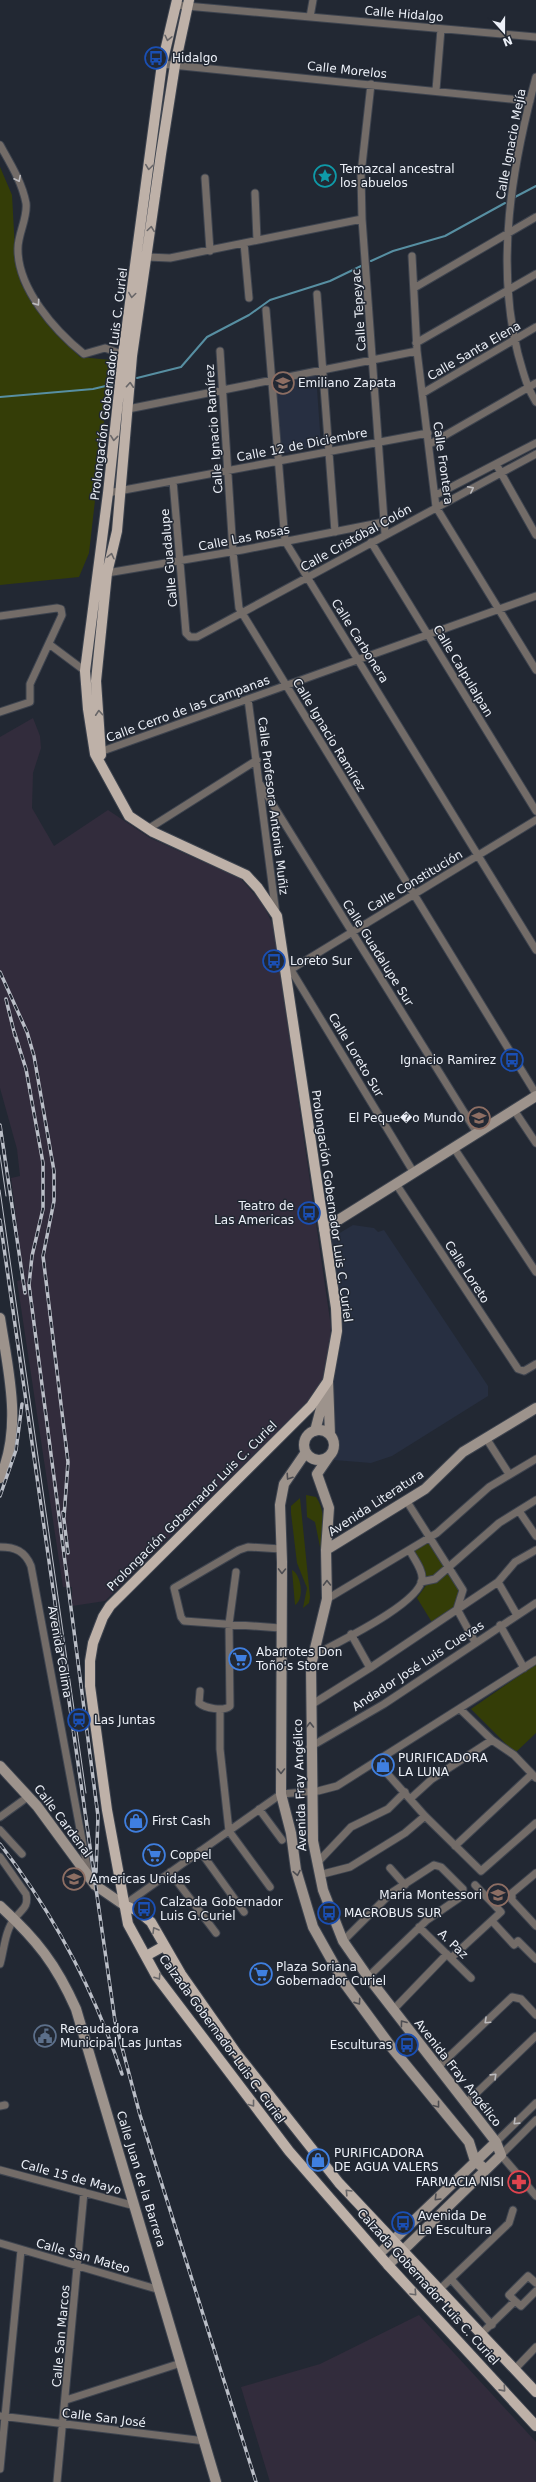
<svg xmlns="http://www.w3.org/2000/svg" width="536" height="2482" font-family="'DejaVu Sans',sans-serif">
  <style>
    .built { fill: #272f41 }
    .industrial { fill: #322c3c }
    .green { fill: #343d07 }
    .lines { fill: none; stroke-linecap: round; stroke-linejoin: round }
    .stream { stroke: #578fa2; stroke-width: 2 }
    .street-casing { stroke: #3e444f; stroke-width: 9 }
    .secondary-casing { stroke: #3e444f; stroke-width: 12 }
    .primary-casing { stroke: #3e444f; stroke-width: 12 }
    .street { stroke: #736c68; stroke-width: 7 }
    .secondary { stroke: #9d938c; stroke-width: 10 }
    .primary { stroke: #beb1a8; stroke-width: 10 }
    .tram { stroke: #babec7; stroke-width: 1 }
    .rail-casing { stroke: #babec7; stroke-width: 3.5 }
    .rail { stroke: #222833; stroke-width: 2; stroke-dasharray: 6; stroke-linecap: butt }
    .oneway { stroke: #686668 }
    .oneway2 { stroke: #bcbbbe }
    .oneway3 { stroke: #4d4d52 }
    .labels { text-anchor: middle; stroke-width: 3; stroke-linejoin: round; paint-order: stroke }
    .street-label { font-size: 12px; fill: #ecf0f8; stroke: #222833 }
    .poi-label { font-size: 12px; fill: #ecf0f8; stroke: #222833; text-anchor: start }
  </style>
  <rect width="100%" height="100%" fill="#222833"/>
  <path class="built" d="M316,375L321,445L281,454L275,383Z
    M353,1225L374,1228L378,1232L384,1230L488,1386V1396L392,1456L371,1463L334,1460L333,1392L335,1367L340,1350L339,1334L328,1240Z"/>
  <path class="industrial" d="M33,718L40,736L41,748L33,773L32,808L54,846L108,810L150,838L241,879L263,904L273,925L331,1327L329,1353L322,1382L306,1403L105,1601L72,1606V1587H63L17,1281L24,1279L11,1178L20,1176L17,1149L0,1088V737Z
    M419,2315L536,2442V2482H270L241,2387L320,2364Z"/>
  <path class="green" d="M0,167L12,195L15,250L21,284L56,333L80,357L111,360L89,553L79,577L0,585Z
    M306,1495L316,1497C327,1512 322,1535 321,1552L315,1522L307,1517Z
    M300,1498L310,1597L309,1603L303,1608L307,1588L297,1563L291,1513V1506Z
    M428,1540L461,1590L457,1607L433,1624L417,1598L427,1584L413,1552Z
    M292,1570C301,1574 305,1599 295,1605Z
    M536,1664V1733L515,1753L471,1709Z"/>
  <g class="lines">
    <path class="stream" d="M515,197L536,186
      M371,261L393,251L445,236L505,203
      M137,378L181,367L207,337L249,315L270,300L330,281L361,266
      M0,397L93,389L114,384"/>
    <g class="street-casing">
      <path id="street" d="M175,5L536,37
        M310,17L313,0
        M162,64L530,101
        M536,77C512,166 495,263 518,354C523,371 526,386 536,402
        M371,84L361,174L362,219L385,534
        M436,90L441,29
        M0,145C10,163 22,182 26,203C28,217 18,234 18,248C17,288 55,331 84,354L105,348L127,356
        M205,178L210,251
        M255,193L257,240
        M244,243L249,298
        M412,256L417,351L436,507L536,670
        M147,257L170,258L362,219
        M414,288L536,217
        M317,294L335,532
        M266,310L285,541L536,950
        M416,343L536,274
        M220,351L233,552L239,608L536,1094
        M423,393L536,327
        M123,410L417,351
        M430,444L536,383
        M496,464L536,535
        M173,481L186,633L190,637H197L536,454
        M108,493L428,433
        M436,495L536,443
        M371,542L536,811
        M107,573L242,550L384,522
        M0,616L57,608L61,609L62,615L30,684V702L0,712
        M49,644L85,671
        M248,699L276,914
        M97,753L536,596
        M260,784L477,1133
        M148,829L257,760
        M291,970L414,1173
        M285,973L536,820
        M514,1110L536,1143
        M454,1148L536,1272
        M396,1184L518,1369L524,1371L536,1364
        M486,1438L509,1474
        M406,1500L463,1590L457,1609L475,1642
        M519,1511L536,1536
        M0,1547C15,1547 25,1551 31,1566L88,1872
        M421,1582L435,1579L499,1523L536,1500
        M498,1582L517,1615
        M327,1599L437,1533L489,1487L536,1459
        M500,1625L524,1668
        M280,1628L184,1621L181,1617L174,1588L239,1550L248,1547L281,1549
        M351,1634L370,1668
        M313,1656C334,1644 420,1604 422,1579C423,1570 414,1559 410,1551
        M200,1691L199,1703C205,1708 224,1712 230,1706L229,1624L236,1572
        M311,1705L370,1668L498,1582L515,1562L536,1550
        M220,1709V1749L229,1831L270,1887
        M460,1709L492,1740L514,1755L536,1778
        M310,1747L384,1704L536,1603
        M377,1762L425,1816L481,1871L536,1823
        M410,1799L432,1779L492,1740
        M259,1809L282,1840
        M0,1817L29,1796
        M0,1830L22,1854
        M455,1846L532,1774
        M200,1851L244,1912
        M0,1857L26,1894C29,1907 22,1909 15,1918C5,1930 4,1950 0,1964
        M317,1863L351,1827L388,1809L405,1792
        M390,1868L405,1885
        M170,1872L216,1933
        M536,1873L512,1893V1900L536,1926
        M319,1875L350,1867L405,1833L425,1816
        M124,1905L281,1794L318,1791L337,1786L536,1660
        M492,1921L514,1945L518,1941L536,1959
        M419,1927L471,1978
        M343,1941L391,1893L434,1865L441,1867L463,1889L462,1896L427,1920L368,1977
        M451,1958L501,1912L475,1885
        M393,2010L447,1954
        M437,2068L512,1997L521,1999L536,2015
        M466,2103L536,2036
        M0,2106L5,2105
        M536,2120L501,2155L536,2196
        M496,2142L536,2103
        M0,2170L135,2206
        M0,2243L160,2290
        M451,2279L492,2325
        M439,2290L509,2223L513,2210
        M515,2301L509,2295L528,2276L536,2283
        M480,2335L515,2301L521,2306L536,2291
        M514,2370L536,2347
        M66,2400L181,2363
        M0,2416L205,2441
        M0,2469L21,2250
        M57,2482L84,2192"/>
    </g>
    <g class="secondary-casing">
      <path id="secondary" d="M324,1229L536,1096
        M0,1318C8,1370 23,1427 0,1478
        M328,1381L330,1435
        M304 1445a15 15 0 1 1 30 0a15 15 0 1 1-30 0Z
        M315,1431L325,1393
        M306,1452L284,1484L280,1505L282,1562L281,1794L291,1833L296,1870L313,1927L345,1984L392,2048L469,2142L475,2161L485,2169
        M330,1455L317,1474L329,1508L326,1550L327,1599L311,1665L313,1841L323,1890L343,1941L368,1977L496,2142L501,2155L388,2265
        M326,1550L425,1489L463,1452L536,1408
        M0,1766L37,1806L95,1885L124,1905
        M0,1906C37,1940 56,1964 76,2009L216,2482
        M379,2254L496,2142"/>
    </g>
    <g class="primary-casing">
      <path id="primary" d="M177,0L162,64L123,355L108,493L85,671L88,709L95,754L129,816L153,832L246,875L258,888L277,916L336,1308L337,1331L328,1381L311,1406L110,1606L103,1617L93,1643L90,1661V1686L107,1810L128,1924L157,1977L289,2151L388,2265L536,2426
        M101,755L96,681L107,573L117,531L132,356L161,154L175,65L189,0
        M124,1905L138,1911L151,1922L181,1974L237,2054L339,2183L536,2392
        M146,1956L164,1946"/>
    </g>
    <use href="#street" class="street"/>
    <use href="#secondary" class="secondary"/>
    <use href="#primary" class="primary"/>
    <path class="tram" d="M0,1155L6,1196
      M0,1190L86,1793"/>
    <g class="rail-casing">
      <path id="rail" d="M0,972L27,1032L34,1056L54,1171V1201L43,1256L68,1462L64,1517
        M6,999L15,1036
        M14,1031L26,1069L43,1163V1209L32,1256L29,1285L98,1816L96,1872
        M0,1125L25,1293
        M0,1220L115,2021L140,2115L256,2482
        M0,1496L16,1450L22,1404
        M63,1512L68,1553
        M0,1844C54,1914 94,1990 122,2074"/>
    </g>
    <use href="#rail" class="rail"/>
  </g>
  <defs><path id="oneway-chevron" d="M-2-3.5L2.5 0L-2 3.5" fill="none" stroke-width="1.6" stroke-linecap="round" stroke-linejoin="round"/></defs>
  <g class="oneway">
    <use href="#oneway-chevron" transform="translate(168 38) rotate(103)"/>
    <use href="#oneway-chevron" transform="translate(149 167) rotate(97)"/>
    <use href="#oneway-chevron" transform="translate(151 229) rotate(-82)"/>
    <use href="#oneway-chevron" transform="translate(132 295) rotate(98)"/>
    <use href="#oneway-chevron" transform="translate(130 385) rotate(-86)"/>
    <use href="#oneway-chevron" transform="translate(114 438) rotate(96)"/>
    <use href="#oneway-chevron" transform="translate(111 556) rotate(-77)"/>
    <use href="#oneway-chevron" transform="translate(99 713) rotate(-94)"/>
    <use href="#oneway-chevron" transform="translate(155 1930) rotate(-121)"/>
    <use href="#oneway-chevron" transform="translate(158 1977) rotate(57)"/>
    <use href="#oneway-chevron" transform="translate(252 2104) rotate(52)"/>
    <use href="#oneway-chevron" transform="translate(348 2192) rotate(-134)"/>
    <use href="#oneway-chevron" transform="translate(414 2293) rotate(47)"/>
    <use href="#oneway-chevron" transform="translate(503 2389) rotate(48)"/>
  </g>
  <g class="oneway2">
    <use href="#oneway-chevron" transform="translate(18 179) rotate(63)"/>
    <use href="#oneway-chevron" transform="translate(37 303) rotate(55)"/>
    <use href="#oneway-chevron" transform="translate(471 489) rotate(-27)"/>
    <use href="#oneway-chevron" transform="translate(487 2021) rotate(137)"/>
    <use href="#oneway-chevron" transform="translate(494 2076) rotate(-44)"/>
    <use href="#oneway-chevron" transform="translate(516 2122) rotate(136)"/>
  </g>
  <g class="oneway3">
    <use href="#oneway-chevron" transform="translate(289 1477) rotate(124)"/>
    <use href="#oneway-chevron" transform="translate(282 1571) rotate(91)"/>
    <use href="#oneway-chevron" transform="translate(327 1583) rotate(-91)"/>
    <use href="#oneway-chevron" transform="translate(310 1725) rotate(-90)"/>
    <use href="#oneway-chevron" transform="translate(281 1771) rotate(90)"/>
    <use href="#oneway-chevron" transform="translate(297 1873) rotate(79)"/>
    <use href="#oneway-chevron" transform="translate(358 2002) rotate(55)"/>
    <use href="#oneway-chevron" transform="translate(403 2023) rotate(-127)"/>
    <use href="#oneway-chevron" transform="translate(437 2105) rotate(52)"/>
    <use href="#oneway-chevron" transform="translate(437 2198) rotate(135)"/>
  </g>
  <defs>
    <g id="bus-ring" transform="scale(1.15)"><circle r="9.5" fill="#222833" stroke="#1a4fb4" stroke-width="1.5"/><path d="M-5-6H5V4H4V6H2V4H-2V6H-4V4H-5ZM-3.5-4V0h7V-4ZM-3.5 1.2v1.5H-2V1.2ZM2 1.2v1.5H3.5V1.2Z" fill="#1a4fb4"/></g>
    <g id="sight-ring" transform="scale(1.15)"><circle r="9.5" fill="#222833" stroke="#0f9aa8" stroke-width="1.5"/><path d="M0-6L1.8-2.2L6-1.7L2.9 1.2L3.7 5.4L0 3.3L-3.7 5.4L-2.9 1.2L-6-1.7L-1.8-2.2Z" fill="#0f9aa8"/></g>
    <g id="school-ring" transform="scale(1.15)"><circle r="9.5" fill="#222833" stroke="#8d6e63" stroke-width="1.5"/><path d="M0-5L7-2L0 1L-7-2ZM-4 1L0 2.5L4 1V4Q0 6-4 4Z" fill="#8d6e63"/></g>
    <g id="supermarket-ring" transform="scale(1.15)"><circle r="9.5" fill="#222833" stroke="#3f7fe0" stroke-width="1.5"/><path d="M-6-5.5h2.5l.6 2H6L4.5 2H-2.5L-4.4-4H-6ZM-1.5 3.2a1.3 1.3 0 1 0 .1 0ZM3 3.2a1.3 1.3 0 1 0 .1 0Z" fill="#3f7fe0"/></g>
    <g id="station-ring" transform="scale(1.15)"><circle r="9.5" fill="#222833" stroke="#1a4fb4" stroke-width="1.5"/><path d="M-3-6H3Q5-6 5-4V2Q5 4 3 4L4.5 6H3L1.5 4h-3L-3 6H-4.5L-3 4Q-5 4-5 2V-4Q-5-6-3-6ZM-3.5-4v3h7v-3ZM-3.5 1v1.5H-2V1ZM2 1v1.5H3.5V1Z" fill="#1a4fb4"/></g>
    <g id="shop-ring" transform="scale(1.15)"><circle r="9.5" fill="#222833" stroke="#3f7fe0" stroke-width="1.5"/><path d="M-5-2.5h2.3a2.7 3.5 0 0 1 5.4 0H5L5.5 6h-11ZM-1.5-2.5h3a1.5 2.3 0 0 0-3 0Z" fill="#3f7fe0"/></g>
    <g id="civic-ring" transform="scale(1.15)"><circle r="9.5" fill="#222833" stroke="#5c6f8a" stroke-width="1.5"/><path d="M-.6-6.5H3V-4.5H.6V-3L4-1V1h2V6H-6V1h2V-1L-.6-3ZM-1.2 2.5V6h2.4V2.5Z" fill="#5c6f8a"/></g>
    <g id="pharmacy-ring" transform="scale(1.15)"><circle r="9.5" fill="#222833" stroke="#e0444e" stroke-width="1.5"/><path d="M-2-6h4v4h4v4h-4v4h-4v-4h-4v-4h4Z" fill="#e0444e"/></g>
  </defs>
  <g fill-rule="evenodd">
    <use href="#bus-ring" x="156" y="58"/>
    <use href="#sight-ring" x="325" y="176"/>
    <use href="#school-ring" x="283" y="383"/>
    <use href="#bus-ring" x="274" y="961"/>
    <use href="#bus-ring" x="512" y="1060"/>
    <use href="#school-ring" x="479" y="1118"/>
    <use href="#bus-ring" x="309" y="1213"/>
    <use href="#supermarket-ring" x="240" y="1659"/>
    <use href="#station-ring" x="79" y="1720"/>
    <use href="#shop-ring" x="383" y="1765"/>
    <use href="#shop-ring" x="136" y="1821"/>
    <use href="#supermarket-ring" x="154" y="1855"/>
    <use href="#school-ring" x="74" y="1879"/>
    <use href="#school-ring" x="498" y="1895"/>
    <use href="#bus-ring" x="144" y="1909"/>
    <use href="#bus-ring" x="329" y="1913"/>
    <use href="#supermarket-ring" x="261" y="1974"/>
    <use href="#civic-ring" x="45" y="2036"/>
    <use href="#bus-ring" x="407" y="2045"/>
    <use href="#shop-ring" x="318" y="2160"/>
    <use href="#pharmacy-ring" x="519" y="2182"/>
    <use href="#bus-ring" x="403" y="2223"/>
  </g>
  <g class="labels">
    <g class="street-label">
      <text transform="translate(404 14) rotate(5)" y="4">Calle Hidalgo</text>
      <text transform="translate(347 70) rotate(6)" y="4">Calle Morelos</text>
      <text transform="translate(511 144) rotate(-79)" y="4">Calle Ignacio Mejía</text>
      <text transform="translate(359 310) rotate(-94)" y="4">Calle Tepeyac</text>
      <text transform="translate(474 351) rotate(-30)" y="4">Calle Santa Elena</text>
      <text transform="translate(109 384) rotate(-83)" y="4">Prolongación Gobernador Luis C. Curiel</text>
      <text transform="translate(214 429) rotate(-94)" y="4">Calle Ignacio Ramírez</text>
      <text transform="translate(302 445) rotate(-11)" y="4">Calle 12 de Diciembre</text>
      <text transform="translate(443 463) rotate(82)" y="4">Calle Frontera</text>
      <text transform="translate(244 538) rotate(-11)" y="4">Calle Las Rosas</text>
      <text transform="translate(356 538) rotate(-29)" y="4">Calle Cristóbal Colón</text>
      <text transform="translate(169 558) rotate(-95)" y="4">Calle Guadalupe</text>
      <text transform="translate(360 641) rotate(58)" y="4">Calle Carbonera</text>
      <text transform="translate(463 671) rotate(59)" y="4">Calle Calpulalpan</text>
      <text transform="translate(188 709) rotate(-20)" y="4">Calle Cerro de las Campanas</text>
      <text transform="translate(329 735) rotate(59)" y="4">Calle Ignacio Ramírez</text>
      <text transform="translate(273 806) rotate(83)" y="4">Calle Profesora Antonia Muñiz</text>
      <text transform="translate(415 881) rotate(-31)" y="4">Calle Constitución</text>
      <text transform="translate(378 953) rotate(58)" y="4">Calle Guadalupe Sur</text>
      <text transform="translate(356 1055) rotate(59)" y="4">Calle Loreto Sur</text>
      <text transform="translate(332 1206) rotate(82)" y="4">Prolongación Gobernador Luis C. Curiel</text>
      <text transform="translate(467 1272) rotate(57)" y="4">Calle Loreto</text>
      <text transform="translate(376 1503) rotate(-33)" y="4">Avenida Literatura</text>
      <text transform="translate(192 1506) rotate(-45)" y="4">Prolongación Gobernador Luis C. Curiel</text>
      <text transform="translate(60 1652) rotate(80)" y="4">Avenida Colima</text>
      <text transform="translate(418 1666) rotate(-33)" y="4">Andador José Luis Cuevas</text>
      <text transform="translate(300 1785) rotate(-92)" y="4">Avenida Fray Angélico</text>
      <text transform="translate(63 1821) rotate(53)" y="4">Calle Cardenal</text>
      <text transform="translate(453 1944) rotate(44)" y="4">A. Paz</text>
      <text transform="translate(222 2039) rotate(54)" y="4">Calzada Gobernador Luis C. Curiel</text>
      <text transform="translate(458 2073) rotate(52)" y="4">Avenida Fray Angélico</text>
      <text transform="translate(71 2177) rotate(15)" y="4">Calle 15 de Mayo</text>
      <text transform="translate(141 2179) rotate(73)" y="4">Calle Juan de la Barrera</text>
      <text transform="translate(83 2256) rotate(16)" y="4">Calle San Mateo</text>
      <text transform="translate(428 2287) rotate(48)" y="4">Calzada Gobernador Luis C. Curiel</text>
      <text transform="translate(61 2336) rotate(-85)" y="4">Calle San Marcos</text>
      <text transform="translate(104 2418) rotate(7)" y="4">Calle San José</text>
    </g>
    <g class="poi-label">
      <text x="172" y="62">Hidalgo</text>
      <text x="340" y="173">Temazcal ancestral<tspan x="340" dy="14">los abuelos</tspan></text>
      <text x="298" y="387">Emiliano Zapata</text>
      <text x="290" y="965">Loreto Sur</text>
      <text x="496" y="1064" text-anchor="end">Ignacio Ramirez</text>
      <text x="464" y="1122" text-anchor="end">El Peque�o Mundo</text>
      <text x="294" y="1210" text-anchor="end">Teatro de<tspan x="294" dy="14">Las Americas</tspan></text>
      <text x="256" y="1656">Abarrotes Don<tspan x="256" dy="14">Toño's Store</tspan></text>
      <text x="94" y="1724">Las Juntas</text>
      <text x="398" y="1762">PURIFICADORA<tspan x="398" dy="14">LA LUNA</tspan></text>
      <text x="152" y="1825">First Cash</text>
      <text x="170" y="1859">Coppel</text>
      <text x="90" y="1883">Americas Unidas</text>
      <text x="482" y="1899" text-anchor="end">Maria Montessori</text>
      <text x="160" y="1906">Calzada Gobernador<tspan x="160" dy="14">Luis G.Curiel</tspan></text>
      <text x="344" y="1917">MACROBUS SUR</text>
      <text x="276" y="1971">Plaza Soriana<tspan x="276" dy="14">Gobernador Curiel</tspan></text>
      <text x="60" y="2033">Recaudadora<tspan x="60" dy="14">Municipal Las Juntas</tspan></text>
      <text x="392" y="2049" text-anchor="end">Esculturas</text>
      <text x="334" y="2157">PURIFICADORA<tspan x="334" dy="14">DE AGUA VALERS</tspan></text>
      <text x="504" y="2186" text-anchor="end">FARMACIA NISI</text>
      <text x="418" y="2220">Avenida De<tspan x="418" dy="14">La Escultura</tspan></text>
    </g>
  </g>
  <g transform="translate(504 32) rotate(159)" stroke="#222833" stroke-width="3" paint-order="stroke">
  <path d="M0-3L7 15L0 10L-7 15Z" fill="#ecf0f8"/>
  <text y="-6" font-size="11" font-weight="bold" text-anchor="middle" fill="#ecf0f8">N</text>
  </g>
</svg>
